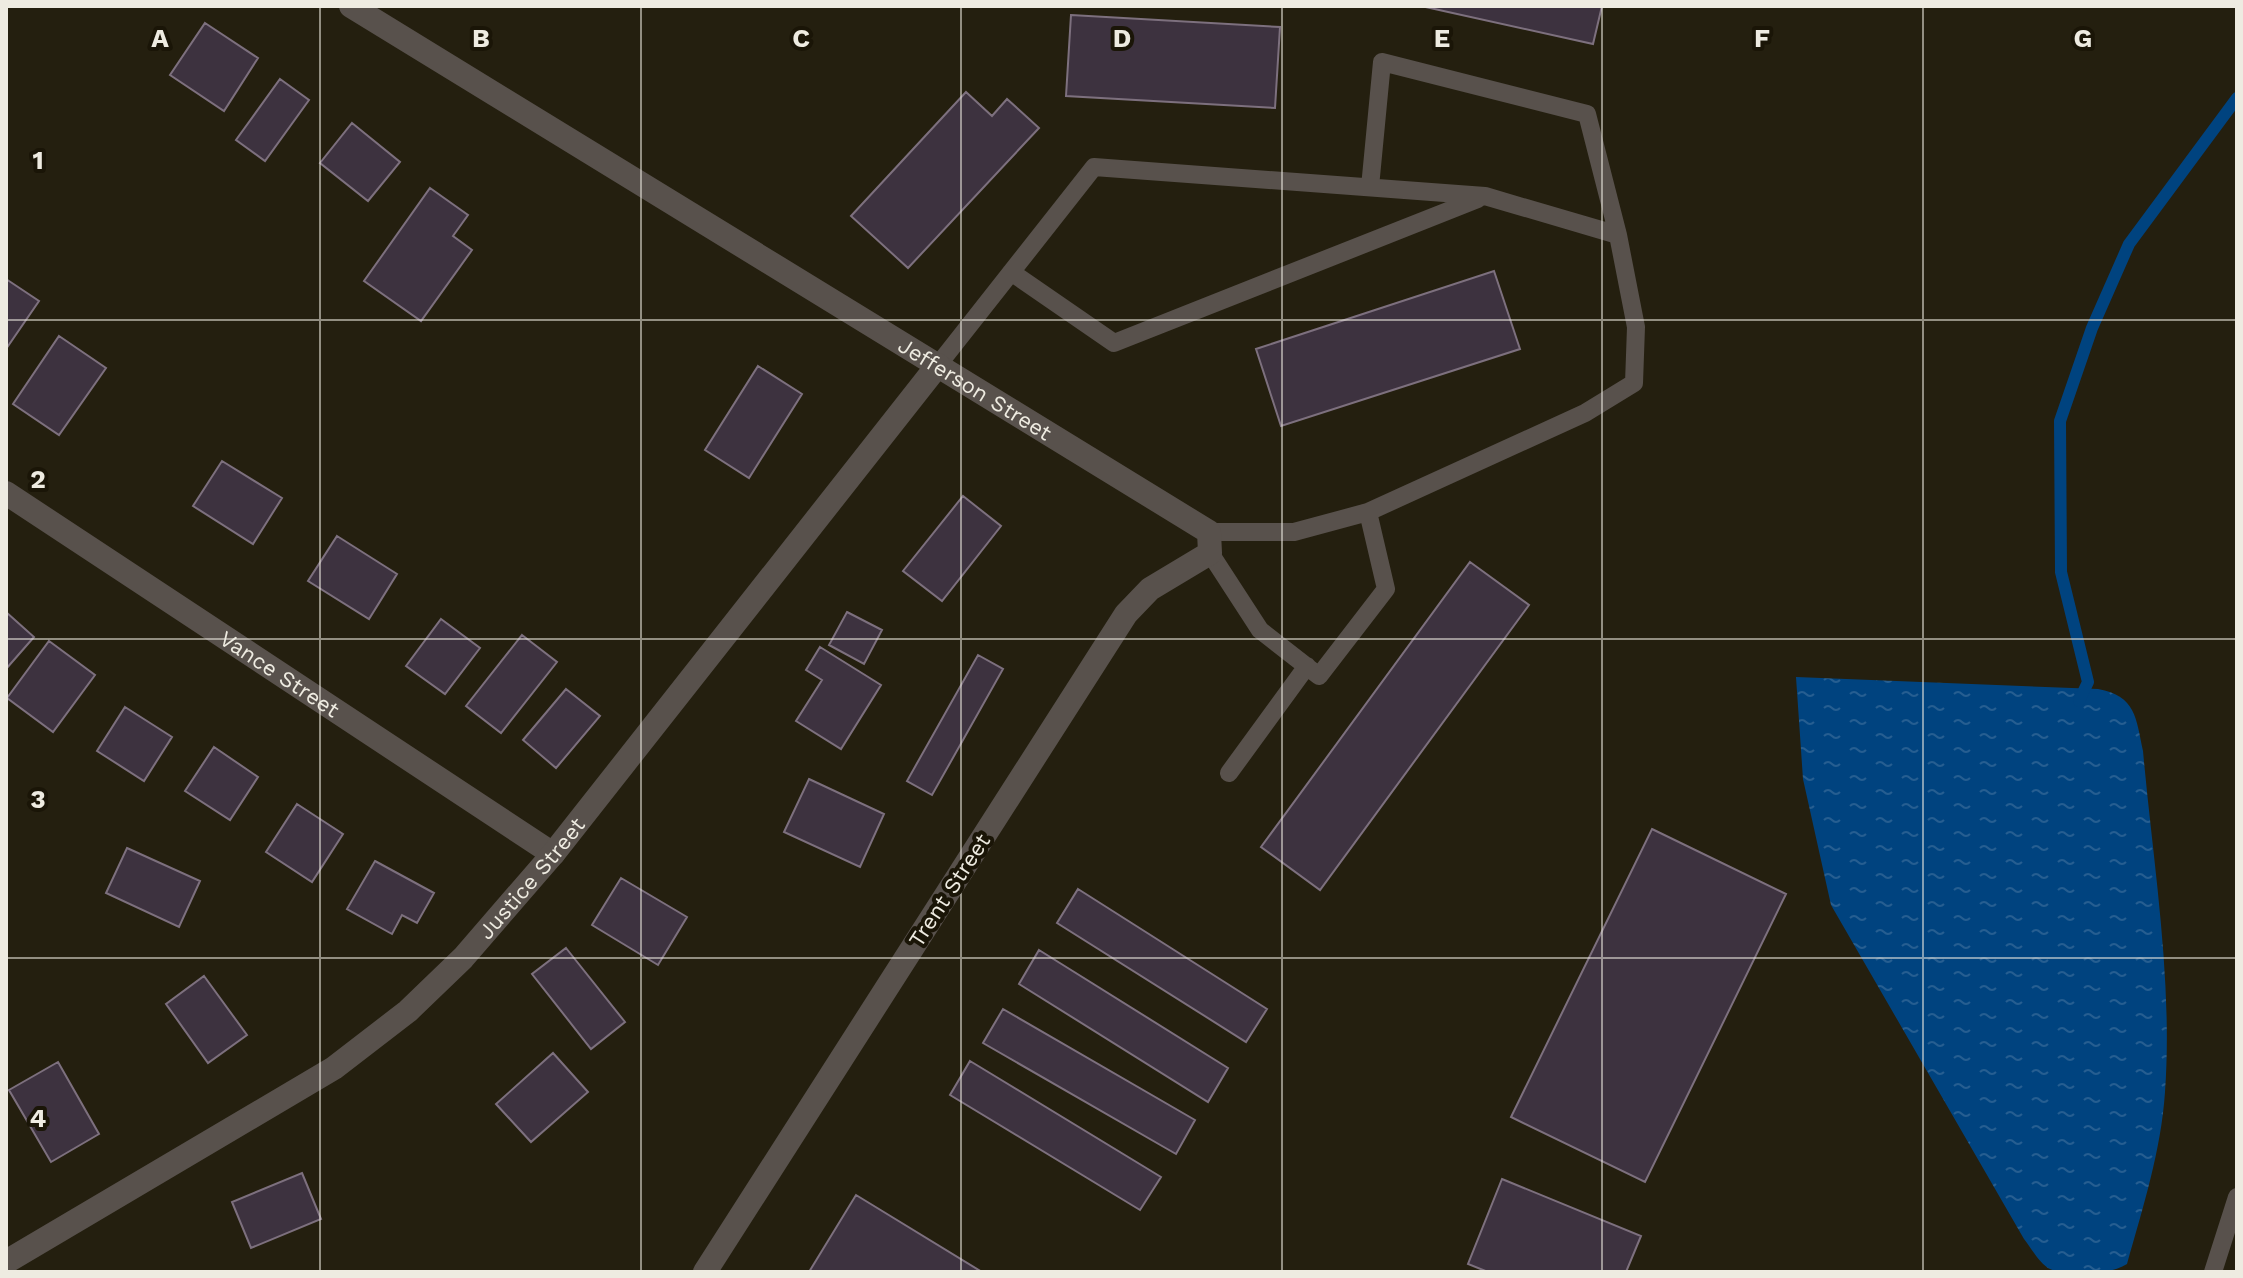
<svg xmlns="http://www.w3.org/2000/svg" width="2243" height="1278" font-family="'Work Sans',sans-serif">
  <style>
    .water { fill: url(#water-ripples) }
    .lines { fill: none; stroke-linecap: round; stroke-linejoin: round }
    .stream { stroke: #00437f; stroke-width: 12 }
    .building { fill: #3d323f; stroke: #7d707e; stroke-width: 2 }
    .service { stroke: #58514c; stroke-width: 18 }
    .minor { stroke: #58514c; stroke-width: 24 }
    .grid { fill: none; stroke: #eeebe1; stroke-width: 2; stroke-opacity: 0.55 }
    .labels { text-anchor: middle; stroke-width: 8; stroke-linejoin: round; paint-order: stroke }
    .street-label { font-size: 22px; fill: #eeebe1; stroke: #1a1507 }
    .grid-label { font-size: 26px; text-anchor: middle; font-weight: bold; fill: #eeebe1; stroke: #1a1507; stroke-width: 8; stroke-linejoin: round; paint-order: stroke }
  </style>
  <defs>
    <pattern id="water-ripples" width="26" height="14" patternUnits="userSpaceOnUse" patternTransform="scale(2)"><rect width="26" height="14" fill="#00437f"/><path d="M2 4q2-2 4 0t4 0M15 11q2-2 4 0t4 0" fill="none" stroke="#265e91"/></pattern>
  </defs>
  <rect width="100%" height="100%" fill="#241f0f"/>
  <path class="water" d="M1796,677L2098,689C2136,696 2136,718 2143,751C2153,863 2173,979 2165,1092C2161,1151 2143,1207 2127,1264C2109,1275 2070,1278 2050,1269C2040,1264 2031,1248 2024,1239L1831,905L1803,779Z"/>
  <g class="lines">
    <path class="stream" d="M2079,701L2088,682L2061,572L2060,421L2092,328L2129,244L2237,98"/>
  </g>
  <path class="building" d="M1421,6H1602L1593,44Z
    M1071,15L1280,27L1275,108L1066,96Z
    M205,23L258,58L224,111L170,75Z
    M280,79L309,100L265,161L236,140Z
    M966,92L992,116L1007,99L1039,128L908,268L851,216Z
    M352,123L400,162L368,201L320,163Z
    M430,188L468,215L453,236L472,250L421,321L364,281Z
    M1494,271L1520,349L1281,426L1256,349Z
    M6,279L39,301L6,349Z
    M59,336L106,368L59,435L13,404Z
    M758,366L802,394L749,478L705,450Z
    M222,461L282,498L253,544L193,506Z
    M963,496L1001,526L942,601L903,571Z
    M337,536L397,574L369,619L308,581Z
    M1470,562L1529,605L1320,890L1261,847Z
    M6,612L34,637L6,669Z
    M847,612L882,630L864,664L829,645Z
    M441,619L480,648L445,694L406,666Z
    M522,635L557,662L501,733L466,706Z
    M49,641L95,675L53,732L7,698Z
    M820,647L881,685L841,749L796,721L822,680L806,670Z
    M978,655L1003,669L932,795L907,781Z
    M566,689L600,716L556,768L523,740Z
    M125,707L172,737L144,781L97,751Z
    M214,747L258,777L230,820L185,791Z
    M809,779L884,814L860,867L784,832Z
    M297,804L343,834L312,882L266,852Z
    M1652,829L1786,894L1645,1182L1511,1117Z
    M127,848L200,881L179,927L106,893Z
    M375,861L434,893L417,923L402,915L392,934L347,909Z
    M621,878L687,917L658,965L592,925Z
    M1078,889L1267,1009L1246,1042L1057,923Z
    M566,948L625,1022L591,1049L532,974Z
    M1039,950L1228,1068L1208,1102L1019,984Z
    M204,976L247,1035L208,1063L166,1004Z
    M1003,1009L1195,1120L1176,1154L983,1043Z
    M553,1053L588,1092L531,1142L496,1104Z
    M970,1061L1161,1177L1140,1210L950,1095Z
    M58,1062L99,1134L51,1162L9,1090Z
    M302,1173L321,1219L251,1248L232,1202Z
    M1502,1179L1641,1236L1626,1272H1488L1468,1264Z
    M856,1195L982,1272H809Z"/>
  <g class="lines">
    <path class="service" d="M1370,187L1382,62L1587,114L1618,235
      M1011,272L1114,343L1478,199
      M938,365L1094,167L1485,196L1618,235L1636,327L1634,383L1585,413L1368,512L1294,532H1209
      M1210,553L1260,630L1319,676L1386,589L1368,512
      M1229,773L1307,666
      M2213,1272L2237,1197"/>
    <g class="minor">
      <path id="s1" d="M351,6L1209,532L1210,553L1150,589L1126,614L705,1272"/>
      <path id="s2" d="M6,493L553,854"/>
      <path id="s3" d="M6,1262L334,1068L408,1011L463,958L553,854L938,365"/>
    </g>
  </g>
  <path class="grid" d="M320,6V1272M641,6V1272M961,6V1272M1282,6V1272M1602,6V1272M1923,6V1272M6,320H2237M6,639H2237M6,958H2237"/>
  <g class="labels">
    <g class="street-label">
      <text dy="8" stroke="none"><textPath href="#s1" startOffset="732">Jefferson Street</textPath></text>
      <text dy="8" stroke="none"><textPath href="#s2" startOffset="328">Vance Street</textPath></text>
      <text dy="8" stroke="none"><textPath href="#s3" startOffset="656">Justice Street</textPath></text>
      <text transform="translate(949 890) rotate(-57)" y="8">Trent Street</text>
    </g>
  </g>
  <g class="grid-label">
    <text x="160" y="47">A</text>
    <text x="481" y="47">B</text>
    <text x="801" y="47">C</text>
    <text x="1122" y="47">D</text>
    <text x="1442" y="47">E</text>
    <text x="1762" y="47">F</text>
    <text x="2083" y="47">G</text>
    <text x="38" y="169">1</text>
    <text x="38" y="488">2</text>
    <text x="38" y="808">3</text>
    <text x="38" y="1127">4</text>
  </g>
  <rect width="2243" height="1278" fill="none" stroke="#eeebe1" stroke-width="16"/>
</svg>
